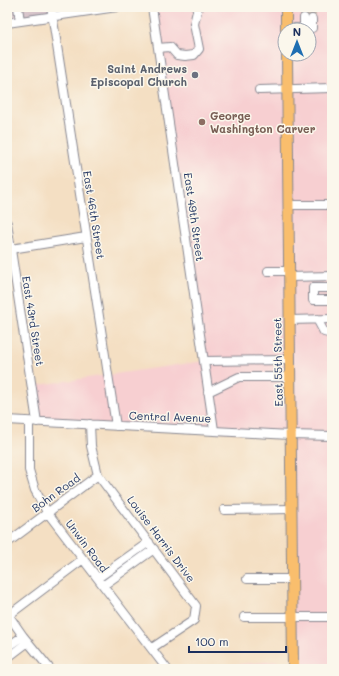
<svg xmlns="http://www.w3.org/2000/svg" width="339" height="676" font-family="Mali,sans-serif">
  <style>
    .built { fill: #f7cfd1; fill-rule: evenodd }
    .industrial { fill: #d2bdc6 }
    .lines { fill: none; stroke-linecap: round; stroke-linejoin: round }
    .minor-tunnel { stroke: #c9bcaf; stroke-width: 8; stroke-dasharray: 8 4; stroke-linecap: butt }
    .minor-casing { stroke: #888790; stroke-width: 10 }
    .major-casing { stroke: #888790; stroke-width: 12 }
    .minor { stroke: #fff; stroke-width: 8 }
    .major { stroke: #f9be6d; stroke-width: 10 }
    .worship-dot { fill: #6b7280; stroke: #fbf7ec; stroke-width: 1.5 }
    .education-dot { fill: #8d6e63; stroke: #fbf7ec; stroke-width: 1.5 }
    .labels { text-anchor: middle; stroke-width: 3; stroke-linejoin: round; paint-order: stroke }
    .worship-label { font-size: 11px; font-weight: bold; fill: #5b616d; stroke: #fbf7ec; text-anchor: end }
    .education-label { font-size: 11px; font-weight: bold; fill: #785e54; stroke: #fbf7ec; text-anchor: start }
    .street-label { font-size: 11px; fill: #1b2f5e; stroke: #fbf7ec }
  </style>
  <rect width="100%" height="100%" fill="#fbf7ec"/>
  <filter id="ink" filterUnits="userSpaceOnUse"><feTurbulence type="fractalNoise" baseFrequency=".025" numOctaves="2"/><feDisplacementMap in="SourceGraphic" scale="8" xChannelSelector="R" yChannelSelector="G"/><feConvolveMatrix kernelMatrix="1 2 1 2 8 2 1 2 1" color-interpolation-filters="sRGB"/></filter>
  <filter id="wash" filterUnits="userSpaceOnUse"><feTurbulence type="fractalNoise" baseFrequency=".012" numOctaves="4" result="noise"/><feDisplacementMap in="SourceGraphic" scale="16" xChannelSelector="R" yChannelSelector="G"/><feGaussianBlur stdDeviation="0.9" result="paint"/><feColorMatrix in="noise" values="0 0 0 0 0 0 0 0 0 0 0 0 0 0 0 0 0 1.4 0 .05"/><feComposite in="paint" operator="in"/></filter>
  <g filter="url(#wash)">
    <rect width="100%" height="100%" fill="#f4dfc3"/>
    <path class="built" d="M152,7H332V669H293L290,435L37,422L32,386L204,361ZM285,30H309V54H285Z
      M278,661V669H181Z"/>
    <path class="industrial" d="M7,7H117L7,23Z"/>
  </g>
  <g filter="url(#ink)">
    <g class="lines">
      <path class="minor-tunnel" d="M304,7V18
        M312,19V7"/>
      <g class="minor-casing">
        <path id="minor" d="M18,7L20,21
          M51,7L116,426
          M152,7L214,430
          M304,18V28
          M7,23L117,7
          M286,28H312V19
          M158,48L170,47L177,55L185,56L194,55L199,49L194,24L198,7
          M259,90L332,88
          M288,205H332
          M7,223L37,422
          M11,249L86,237
          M268,271H289
          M289,277L332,276
          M332,288H313V300H332
          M317,319L324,332L332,334
          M289,320L332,319
          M204,361L290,360
          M208,392L239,377H290
          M7,420L290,435L332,436
          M29,422V470L35,490L47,512L167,669
          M90,424L91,446L98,475L196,606L194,620L152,648
          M224,510L291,509
          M7,543L98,475
          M98,578L149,542
          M247,579H292
          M104,585L154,549
          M7,613L23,636L50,669
          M9,615L83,559
          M244,617H332
          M7,647L23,636
          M7,658L28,642"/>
      </g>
      <g class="major-casing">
        <path id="major" d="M286,7V30
          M287,54L293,669"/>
      </g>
      <use href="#minor" class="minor"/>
      <use href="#major" class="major"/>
    </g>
  </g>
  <circle class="worship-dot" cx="195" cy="75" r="4"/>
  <circle class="education-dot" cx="202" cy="122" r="4"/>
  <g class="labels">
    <g class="worship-label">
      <text x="187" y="73">Saint Andrews<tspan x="187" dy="13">Episcopal Church</tspan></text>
    </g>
    <g class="education-label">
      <text x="210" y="120">George<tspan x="210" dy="13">Washington Carver</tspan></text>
    </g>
    <g class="street-label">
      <text transform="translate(94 215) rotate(81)" y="4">East 46th Street</text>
      <text transform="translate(194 217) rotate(82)" y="4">East 49th Street</text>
      <text transform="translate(33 321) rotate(81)" y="4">East 43rd Street</text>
      <text transform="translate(278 362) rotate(-91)" y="4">East 55th Street</text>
      <text transform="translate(170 417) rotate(2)" y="4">Central Avenue</text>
      <text transform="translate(56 493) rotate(-36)" y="4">Bohn Road</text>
      <text transform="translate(161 539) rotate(53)" y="4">Louise Harris Drive</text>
      <text transform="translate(87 546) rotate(53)" y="4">Unwin Road</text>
    </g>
  </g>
  <rect width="339" height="676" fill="none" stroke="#fbf7ec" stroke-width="24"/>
  <g transform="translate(297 42)"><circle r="19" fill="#fbf7ec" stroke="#a1a7b3"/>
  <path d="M0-3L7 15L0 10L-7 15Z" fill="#1f6fb2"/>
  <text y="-6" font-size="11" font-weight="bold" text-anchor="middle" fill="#1b2f5e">N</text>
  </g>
  <path d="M189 646v6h97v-6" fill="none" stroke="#1b2f5e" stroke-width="2"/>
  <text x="195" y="646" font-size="12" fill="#1b2f5e" stroke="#fbf7ec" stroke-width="3" paint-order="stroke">100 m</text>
</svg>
